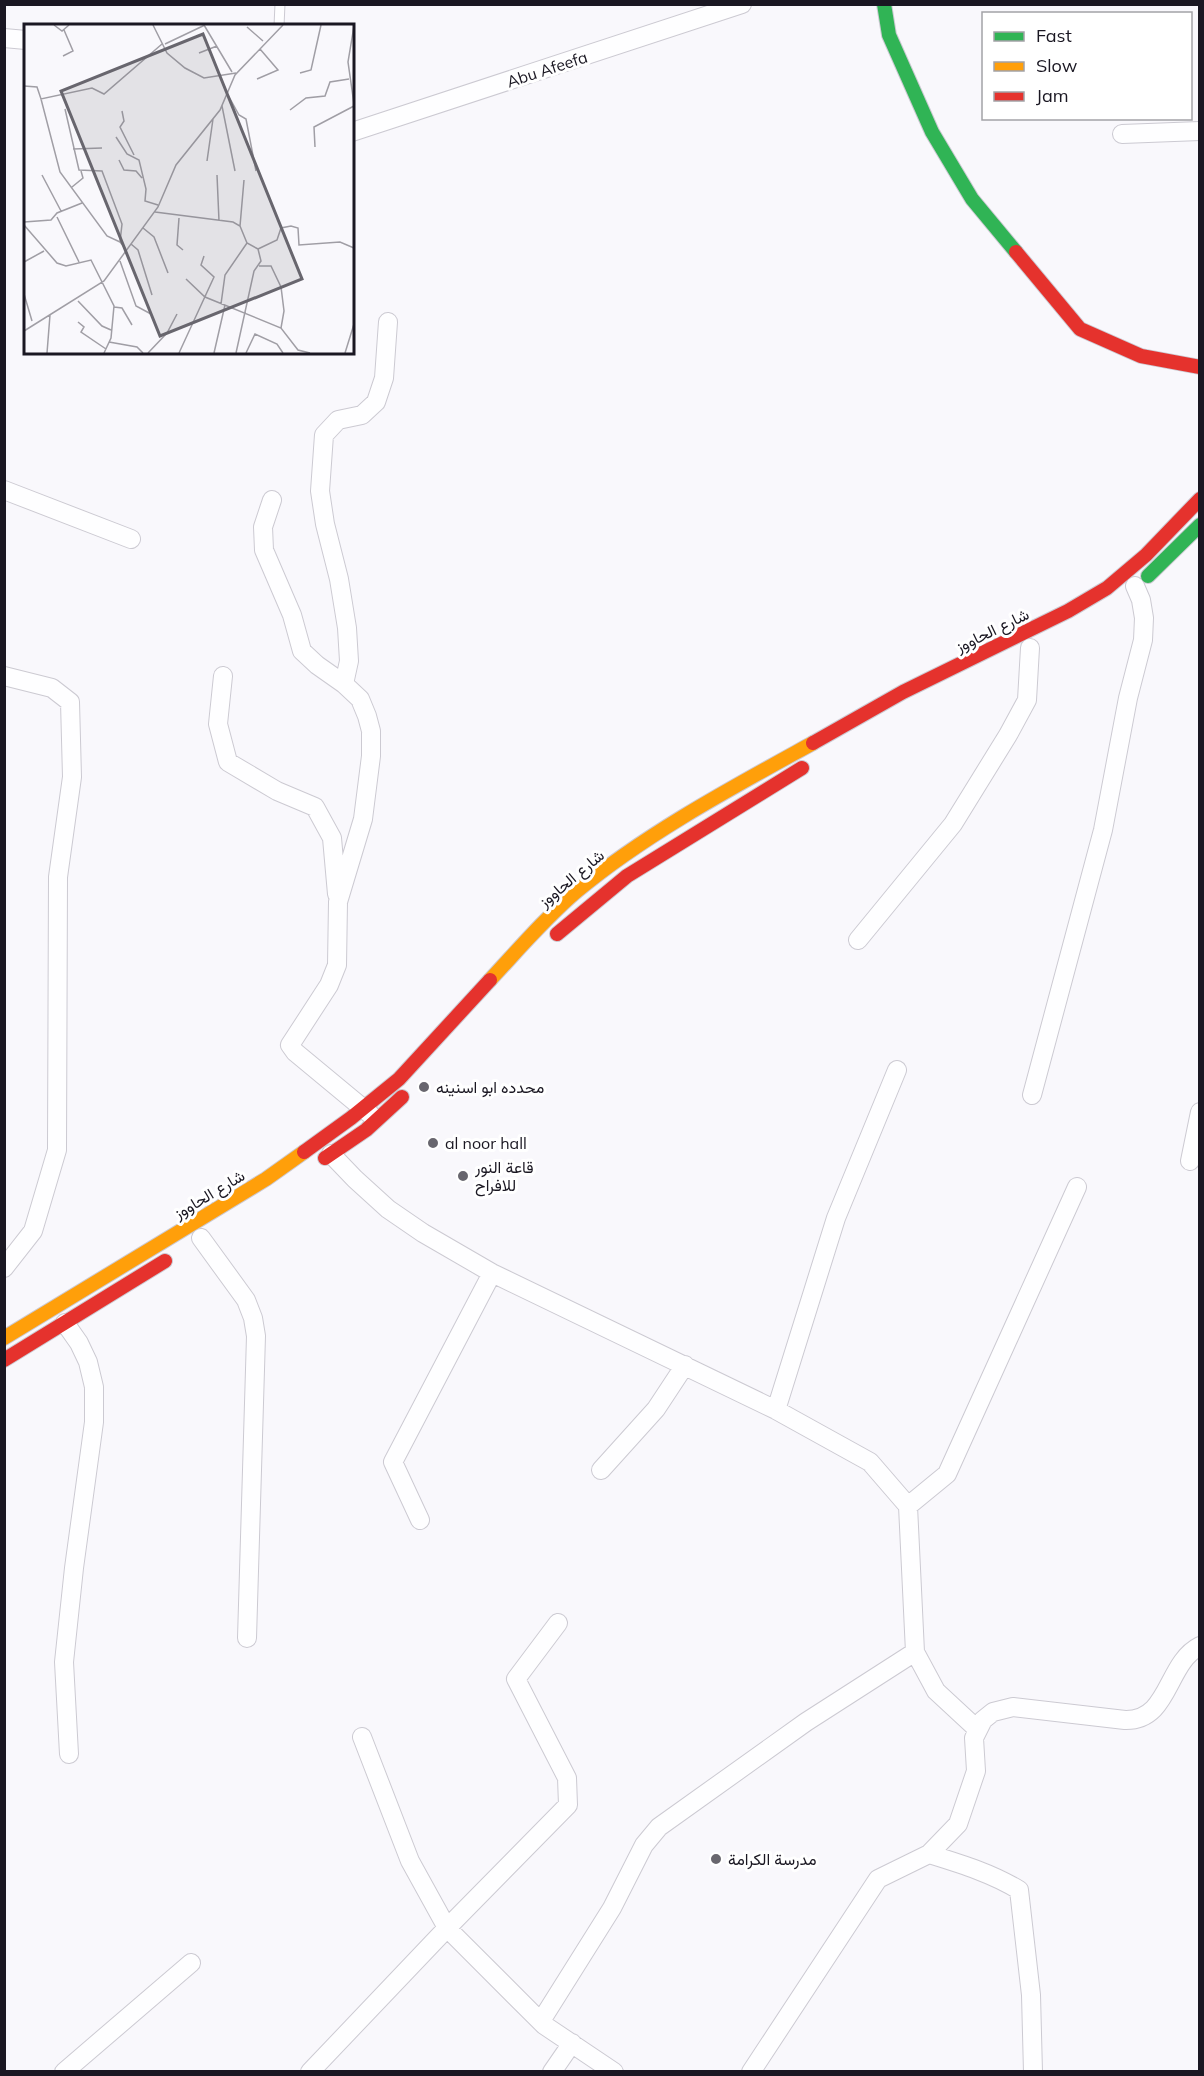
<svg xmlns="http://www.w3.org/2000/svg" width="1204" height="2076" font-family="Mulish,Vazirmatn,sans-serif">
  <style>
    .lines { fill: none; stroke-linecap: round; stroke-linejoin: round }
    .lane-casing { stroke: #cccad2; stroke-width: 11 }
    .street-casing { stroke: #cccad2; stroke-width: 20 }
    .fast-casing { stroke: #cccad2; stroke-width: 16 }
    .slow-casing { stroke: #cccad2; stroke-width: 16 }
    .jam-casing { stroke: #cccad2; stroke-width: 16 }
    .lane { stroke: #fefeff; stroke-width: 9 }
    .street { stroke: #fefeff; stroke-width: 18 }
    .fast { stroke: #30b455; stroke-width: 14 }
    .slow { stroke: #ff9f0a; stroke-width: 14 }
    .jam { stroke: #e5322d; stroke-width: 14 }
    .poi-dot { fill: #68666e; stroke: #fff; stroke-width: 2 }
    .labels { text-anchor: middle; stroke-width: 6; stroke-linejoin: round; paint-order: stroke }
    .street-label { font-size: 16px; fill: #1a1722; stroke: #fff }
    .poi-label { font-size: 16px; fill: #1a1722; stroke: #fff; text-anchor: start }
    .inset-road { fill: none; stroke: #a09ea5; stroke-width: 1.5 }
    .view { fill: #68666e; fill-opacity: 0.15; stroke: #68666e; stroke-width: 3 }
    .inset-edge { fill: none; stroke: #1a1722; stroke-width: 3 }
  </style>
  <rect width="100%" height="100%" fill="#f9f8fc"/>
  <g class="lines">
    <g class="lane-casing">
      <path id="lane" d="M279,26L280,4"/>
    </g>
    <g class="street-casing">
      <path id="street" d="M4,38L26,40
        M352,132L742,4
        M1122,134L1200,131
        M4,490L131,539
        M272,500L263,527L264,550L292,615L302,651L317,665L344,684L360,699L367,716L371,731V756L363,819L338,902L337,965L329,985L290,1045L295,1052L371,1115
        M4,676L52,688L70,702L72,777L58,877L57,1150L33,1231L4,1268
        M223,676L218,724L228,762L277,791L315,807L332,838L337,894
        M344,684L349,661L347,628L339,579L325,524L320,491L324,435L338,420L362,415L376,402L384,378L388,322
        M858,940L953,824L1008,735L1027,700L1030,648
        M1032,1095L1103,830L1128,698L1143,640L1144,618L1141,600L1135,586
        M331,1154L355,1179L388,1209L423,1233L492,1273L776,1410L870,1462L908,1506L915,1652L936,1691L977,1729
        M1190,1161L1200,1112
        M201,1238L246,1300L253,1318L256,1336L247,1638
        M65,1323L79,1343L88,1362L94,1387V1422L74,1568L64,1662L69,1754
        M776,1410L836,1218L897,1070
        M601,1470L656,1409L685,1365
        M908,1506L947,1474L1077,1187
        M420,1520L393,1462L492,1273
        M362,1737L410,1861L447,1928L544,2025L614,2072
        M929,1854C961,1864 991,1873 1019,1890L1031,1995L1033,2072
        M541,2021L612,1908L644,1845L659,1827L806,1722L915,1652
        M64,2072L191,1963
        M310,2072L447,1928L568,1805L567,1778L516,1679L558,1623
        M552,2072L572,2043
        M751,2072L878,1879L929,1854L958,1824L976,1771L974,1738L983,1720L993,1712L1013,1707L1125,1720C1170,1721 1166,1663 1200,1646"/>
    </g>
    <g class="fast-casing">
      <path id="fast" d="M884,4L889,35L932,132L972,199L1016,252
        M1148,576L1200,525"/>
    </g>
    <g class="slow-casing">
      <path id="slow" d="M490,980C518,950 545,918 577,891C645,834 735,786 813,743
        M4,1338L266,1179L304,1152"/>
    </g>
    <g class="jam-casing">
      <path id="jam" d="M1016,252L1080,329L1141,356L1200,367
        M813,743L903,692L1068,611L1107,588L1146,555L1200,499
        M557,934L627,876L802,768
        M304,1152L351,1118L399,1079L490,980
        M325,1158L366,1130L402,1097
        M4,1360L165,1261"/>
    </g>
    <use href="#lane" class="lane"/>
    <use href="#street" class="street"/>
    <use href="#fast" class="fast"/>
    <use href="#slow" class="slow"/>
    <use href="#jam" class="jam"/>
  </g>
  <g class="poi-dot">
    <circle cx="424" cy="1087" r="6"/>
    <circle cx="433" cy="1143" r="6"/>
    <circle cx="463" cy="1176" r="6"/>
    <circle cx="716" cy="1859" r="6"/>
  </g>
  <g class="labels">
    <g class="street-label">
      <text transform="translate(547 69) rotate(-18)" y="6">Abu Afeefa</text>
      <text transform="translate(992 630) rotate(-26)" y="6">شارع الحاووز</text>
      <text transform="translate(571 878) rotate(-40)" y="6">شارع الحاووز</text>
      <text transform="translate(209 1194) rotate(-31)" y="6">شارع الحاووز</text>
    </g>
    <g class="poi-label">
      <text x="436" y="1093">محدده ابو اسنينه</text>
      <text x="445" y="1149">al noor hall</text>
      <text x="475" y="1173">قاعة النور<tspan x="475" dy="18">للافراح</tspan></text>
      <text x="728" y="1865">مدرسة الكرامة</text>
    </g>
  </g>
  <g transform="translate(24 24)">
    <rect width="330" height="330" fill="#f9f8fc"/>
    <path class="inset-road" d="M30,1L38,7L45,1M129,1L143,29L161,44L180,54L212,49M180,1L208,48M330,2L324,38L330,80M223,3L239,17M141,20L181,1M175,29L193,22M39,32L49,27L40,6M276,49L287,46L297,1M233,55L254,46L236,25M0,62L13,63L17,75L68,64L80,70L138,20M204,71L215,91L222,95L232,147M17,75L36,148L83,212L96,218M198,82L211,147M41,85L55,146L78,147L98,200L96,218L101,224M266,86L282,74L301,72L306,58L325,55M98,87L100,97L96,103L110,131M92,113L103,130L115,136L122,165L121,177L134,181M291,123L290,103L330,82M49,125L78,124M95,136L100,146L112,147L118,154M183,137L189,95M18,151L37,187M193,151L195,197M48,163L59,154L57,147M131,188L209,198L216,202L223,219L234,225M33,193L55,238M155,194L153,221L159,226M0,198L27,196L33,189L58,179M0,201L33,239L42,242L67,236L90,282L87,314L80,329M216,202L220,156M119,204L130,213L144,249M107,220L114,226L128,271M234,225L253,216L257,204L267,202L274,204L275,221L316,218L330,224M96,237L112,282L127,290M0,238L20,227M235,242H247L257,263L260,287L257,304M162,255L181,273L257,304L274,326L286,329M0,270L8,297M54,277L78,302L87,306M197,280L201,251L223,219M90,283L98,284L108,301M54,298L60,303L57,308L82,325M0,307L80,257L134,183L152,141L196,86L211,51L259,1M85,318L113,323L119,329M23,329L26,291M124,329L143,309L153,290M155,329L190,253L177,241L180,232M190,329L201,281M212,329L230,247L237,237L234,225M222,329L231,310L253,320L259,329M321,329L330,300"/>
    <path class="view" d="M179,10L278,255L136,312L37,67Z"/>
    <rect width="330" height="330" class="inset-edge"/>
  </g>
  <rect width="1204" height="2076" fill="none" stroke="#1a1722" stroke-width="12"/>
  <rect x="982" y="12" width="210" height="108" fill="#ffffff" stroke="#a3a2a7" stroke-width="1.5"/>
  <rect x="994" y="32" width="30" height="9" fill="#30b455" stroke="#a3a2a7" stroke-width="1.5"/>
  <text x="1036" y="42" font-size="18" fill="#1a1722">Fast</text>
  <rect x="994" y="62" width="30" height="9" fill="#ff9f0a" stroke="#a3a2a7" stroke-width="1.5"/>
  <text x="1036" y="72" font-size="18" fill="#1a1722">Slow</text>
  <rect x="994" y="92" width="30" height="9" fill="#e5322d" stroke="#a3a2a7" stroke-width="1.5"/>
  <text x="1036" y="102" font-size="18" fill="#1a1722">Jam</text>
</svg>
